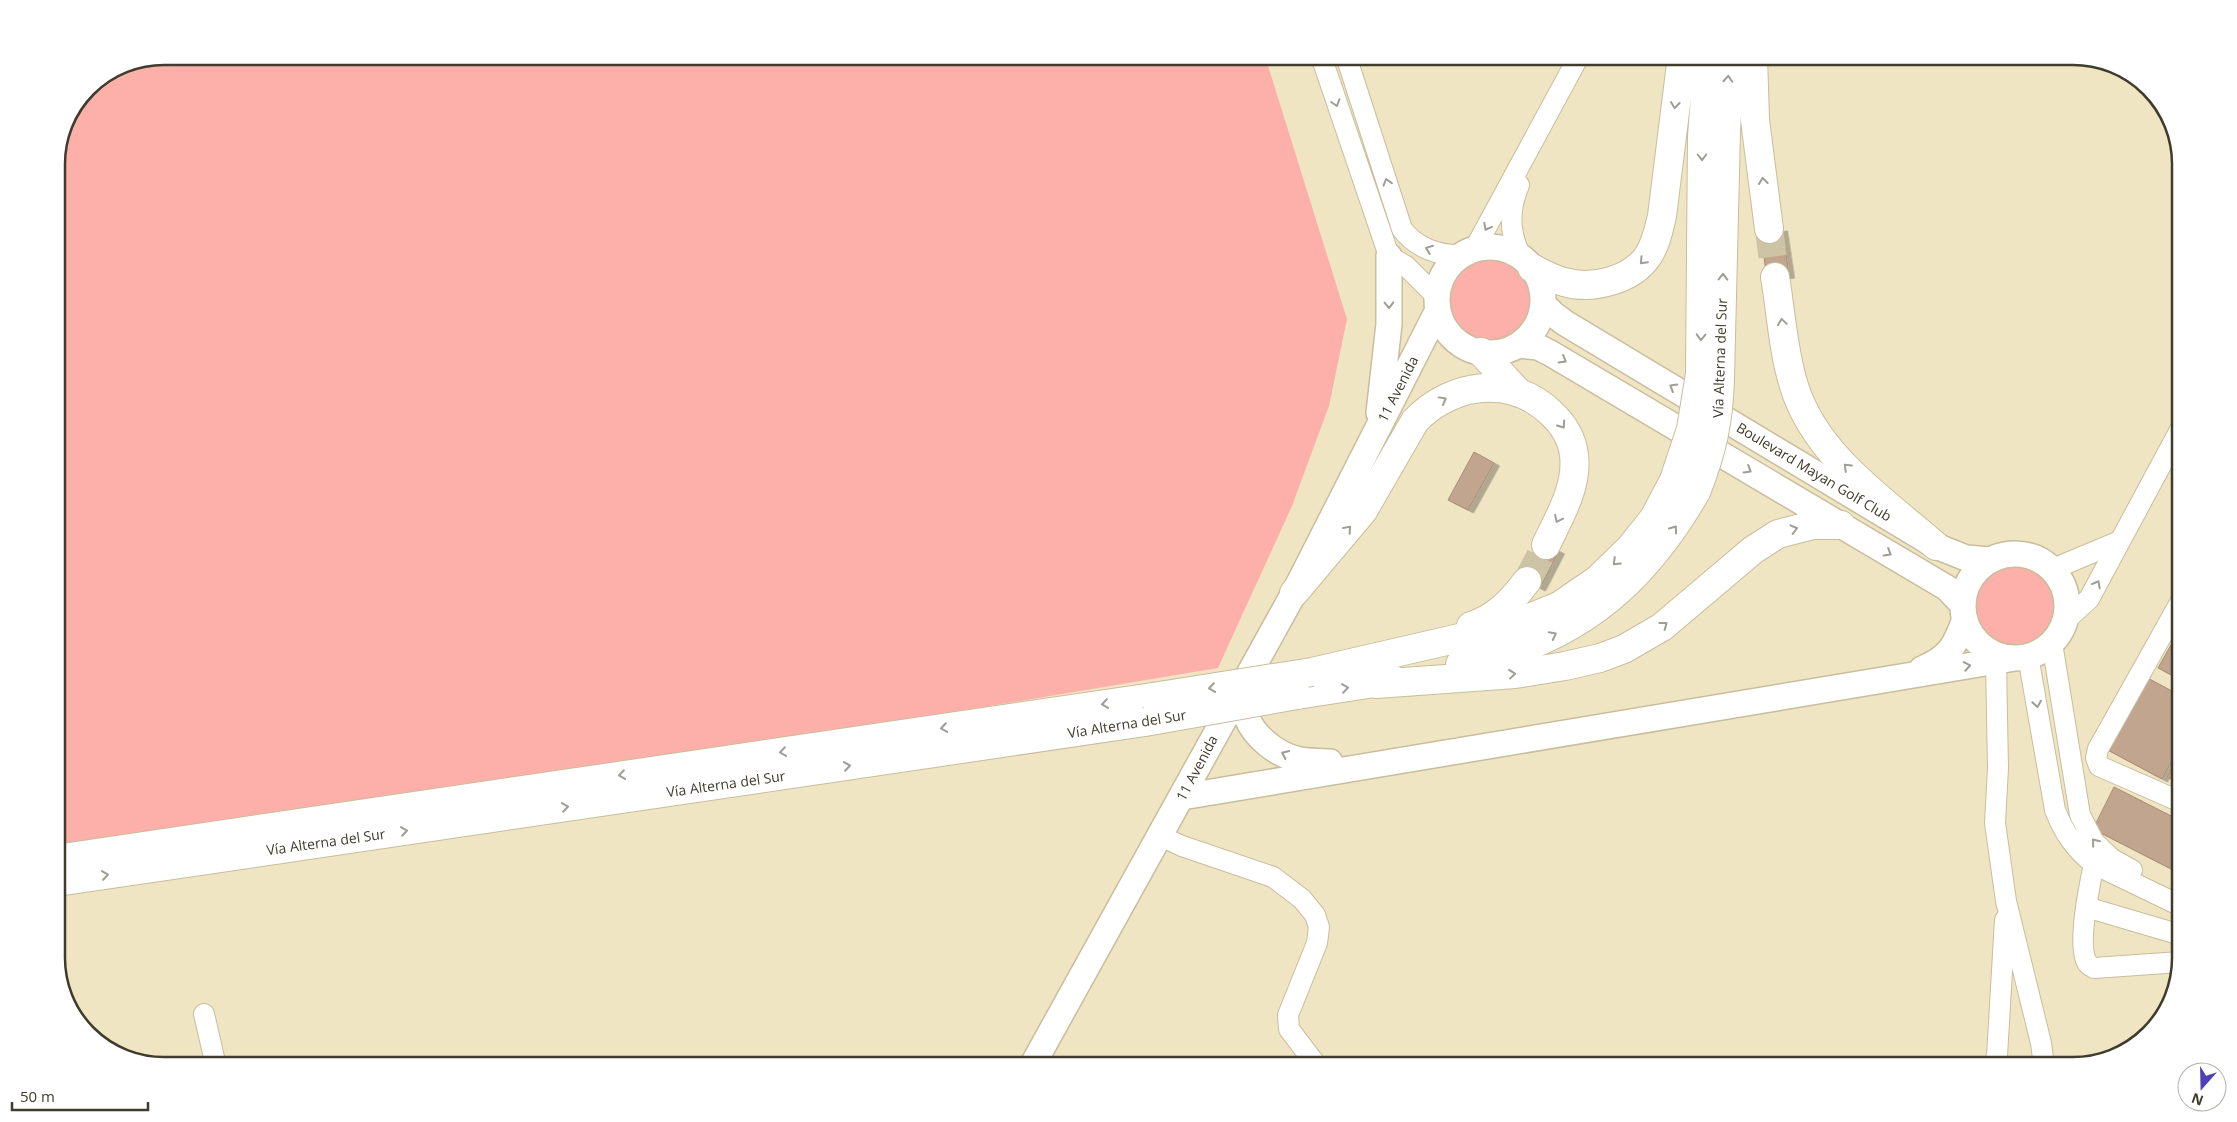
<svg xmlns="http://www.w3.org/2000/svg" width="2237" height="1122" font-family="'Open Sans',sans-serif">
  <style>
    .green { fill: #fdb0aa }
    .building { fill: #c2a58f; stroke: #a88c76; filter: url(#shadow) }
    .lines { fill: none; stroke-linecap: round; stroke-linejoin: round }
    .highway-tunnel { stroke: #cdc3a5; stroke-width: 28; stroke-dasharray: 28 14; stroke-linecap: butt }
    .minor-casing { stroke: #c8bd9c; stroke-width: 22 }
    .major-casing { stroke: #c8bd9c; stroke-width: 28 }
    .highway-casing { stroke: #c8bd9c; stroke-width: 30 }
    .minor { stroke: #fff; stroke-width: 20 }
    .major { stroke: #fff; stroke-width: 25 }
    .highway { stroke: #fff; stroke-width: 28 }
    .highway-bridge-casing { stroke: #c8bd9c; stroke-width: 30; stroke-linecap: butt }
    .highway-bridge { stroke: #fff; stroke-width: 28 }
    .oneway { stroke: #9f9d96 }
    .labels { text-anchor: middle; stroke-width: 4; stroke-linejoin: round; paint-order: stroke }
    .street-label { font-size: 14px; fill: #3f3b2d; stroke: #fff }
    .rim { fill: none; stroke: #3f3b2d; stroke-width: 2.5 }
  </style>
  <defs>
    <filter id="shadow"><feDropShadow dx="5.5" dy="3" stdDeviation="0" flood-color="#0004"/></filter>
  </defs>
  <rect width="100%" height="100%" fill="#f0e5c3"/>
  <path class="green" d="M164,56H1265L1347,319L1329,406L1292,506L1218,668L65,860L57,857L56,157L65,123L88,88L123,64Z
    M1448 300a42 42 0 1 1 84 0a42 42 0 1 1-84 0Z
    M1974 605a42 42 0 1 1 84 0a42 42 0 1 1-84 0Z"/>
  <path class="building" d="M1782,228L1789,275L1767,278L1760,231Z
    M1474,452L1494,463L1468,510L1448,500Z
    M1539,541L1559,551L1540,588L1520,578Z
    M2181,627V677L2179,679L2158,668Z
    M2142,675L2181,696V744L2162,779L2104,748Z
    M2181,677V694L2173,690Z
    M2181,750V784L2167,777Z
    M2114,787L2181,821V874L2093,829Z"/>
  <g class="lines">
    <path class="highway-tunnel" d="M1769,229L1775,277
      M1527,581L1546,545"/>
    <g class="minor-casing">
      <path id="minor" d="M1321,56L1389,256L1406,266L1437,297
        M1346,56L1402,229C1416,248 1439,256 1462,255
        M1519,185C1508,211 1509,234 1522,259
        M1474,250L1579,56
        M2053,569L2120,541
        M2181,601L2098,749L2096,758L2099,766L2181,802
        M2066,620L2089,599L2181,428
        M2052,643L2080,815L2094,842L2112,859L2132,870
        M2028,656L2055,810C2064,833 2075,849 2094,864L2181,906
        M1996,661L1998,768L1995,823L2006,901L2041,1043L2044,1066
        M1160,836L1182,846L1273,877L1302,899L1315,915L1319,927L1317,943L1288,1015L1289,1029L1317,1066
        M2094,864C2090,883 2076,948 2088,964C2090,966 2092,967 2094,968L2180,962
        M2086,907L2181,935
        M204,1014L216,1066
        M1993,1066L1997,1056L2005,920"/>
    </g>
    <g class="major-casing">
      <path id="major" d="M1437 300a53 53 0 1 1 106 0a53 53 0 1 1-106 0Z
        M1543,304L1553,314L1565,323L1936,546L1966,558L1990,560
        M1518,345L1538,347L1550,353L1947,588L1963,605
        M1379,413L1389,324V256
        M1963 606a52 52 0 1 1 104 0a52 52 0 1 1-104 0Z
        M1922,669C1950,657 1955,646 1965,619
        M1245,684C1244,695 1242,707 1247,718C1255,737 1276,754 1296,759C1306,762 1319,761 1330,762
        M1182,797L2015,658
        M1032,1066L1294,593L1438,310"/>
    </g>
    <g class="highway-casing">
      <path id="highway" d="M1753,56L1755,120L1769,229
        M1532,268C1542,273 1552,279 1564,282C1591,290 1631,281 1648,256C1656,244 1659,229 1662,216L1682,56
        M1775,277C1781,312 1783,351 1794,386C1815,455 1883,500 1936,546
        M1481,352L1519,393
        M1700,374L1702,137L1708,56
        M1720,378L1726,131L1730,56
        M1294,593L1363,511L1415,421C1451,383 1511,374 1551,413C1563,424 1572,438 1574,455C1578,487 1559,517 1546,545
        M1471,626C1496,618 1511,602 1527,581
        M1460,664C1477,660 1495,657 1512,652C1598,623 1652,568 1696,492
        M1312,672L1507,627L1559,606L1597,580L1630,548L1654,518L1674,480
        M1376,684L1515,674L1565,666L1600,658L1624,649L1662,627L1753,550L1778,534L1813,525H1841
        M1297,695L1394,680
        M56,859L1153,697
        M57,882L1145,722"/>
    </g>
    <use href="#minor" class="minor"/>
    <use href="#major" class="major"/>
    <use href="#highway" class="highway"/>
    <g class="highway-bridge-casing">
      <path id="highway-bridge" d="M1674,480L1691,429L1700,374
        M1696,492C1712,452 1719,421 1720,378
        M1153,697L1312,672
        M1145,722L1297,695"/>
    </g>
    <use href="#highway-bridge" class="highway-bridge"/>
  </g>
  <defs><path id="oneway-chevron" d="M-2-3.5L2.5 0L-2 3.5" fill="none" stroke-width="1.6" stroke-linecap="round" stroke-linejoin="round" transform="scale(1.25)"/></defs>
  <g class="oneway">
    <use href="#oneway-chevron" transform="translate(1728 79) rotate(-87)"/>
    <use href="#oneway-chevron" transform="translate(1336 103) rotate(72)"/>
    <use href="#oneway-chevron" transform="translate(1675 105) rotate(97)"/>
    <use href="#oneway-chevron" transform="translate(1702 157) rotate(90)"/>
    <use href="#oneway-chevron" transform="translate(1763 181) rotate(-97)"/>
    <use href="#oneway-chevron" transform="translate(1387 182) rotate(-107)"/>
    <use href="#oneway-chevron" transform="translate(1487 227) rotate(118)"/>
    <use href="#oneway-chevron" transform="translate(1429 249) rotate(-159)"/>
    <use href="#oneway-chevron" transform="translate(1643 261) rotate(133)"/>
    <use href="#oneway-chevron" transform="translate(1723 277) rotate(-89)"/>
    <use href="#oneway-chevron" transform="translate(1389 305) rotate(89)"/>
    <use href="#oneway-chevron" transform="translate(1782 322) rotate(-98)"/>
    <use href="#oneway-chevron" transform="translate(1701 337) rotate(91)"/>
    <use href="#oneway-chevron" transform="translate(1563 360) rotate(31)"/>
    <use href="#oneway-chevron" transform="translate(1673 387) rotate(-149)"/>
    <use href="#oneway-chevron" transform="translate(1443 400) rotate(-29)"/>
    <use href="#oneway-chevron" transform="translate(1562 425) rotate(55)"/>
    <use href="#oneway-chevron" transform="translate(1847 467) rotate(-136)"/>
    <use href="#oneway-chevron" transform="translate(1748 470) rotate(31)"/>
    <use href="#oneway-chevron" transform="translate(1558 519) rotate(115)"/>
    <use href="#oneway-chevron" transform="translate(1348 529) rotate(-49)"/>
    <use href="#oneway-chevron" transform="translate(1674 529) rotate(-54)"/>
    <use href="#oneway-chevron" transform="translate(1794 529) rotate(-14)"/>
    <use href="#oneway-chevron" transform="translate(1888 553) rotate(31)"/>
    <use href="#oneway-chevron" transform="translate(1616 562) rotate(136)"/>
    <use href="#oneway-chevron" transform="translate(2097 584) rotate(-62)"/>
    <use href="#oneway-chevron" transform="translate(1664 625) rotate(-37)"/>
    <use href="#oneway-chevron" transform="translate(1553 635) rotate(-27)"/>
    <use href="#oneway-chevron" transform="translate(1967 666) rotate(-10)"/>
    <use href="#oneway-chevron" transform="translate(1512 674) rotate(-6)"/>
    <use href="#oneway-chevron" transform="translate(1212 688) rotate(171)"/>
    <use href="#oneway-chevron" transform="translate(1345 688) rotate(-8)"/>
    <use href="#oneway-chevron" transform="translate(1105 704) rotate(172)"/>
    <use href="#oneway-chevron" transform="translate(2037 704) rotate(80)"/>
    <use href="#oneway-chevron" transform="translate(944 728) rotate(172)"/>
    <use href="#oneway-chevron" transform="translate(783 752) rotate(172)"/>
    <use href="#oneway-chevron" transform="translate(1285 754) rotate(-155)"/>
    <use href="#oneway-chevron" transform="translate(847 766) rotate(-8)"/>
    <use href="#oneway-chevron" transform="translate(622 775) rotate(172)"/>
    <use href="#oneway-chevron" transform="translate(565 807) rotate(-8)"/>
    <use href="#oneway-chevron" transform="translate(404 831) rotate(-8)"/>
    <use href="#oneway-chevron" transform="translate(2095 842) rotate(-129)"/>
    <use href="#oneway-chevron" transform="translate(105 875) rotate(-8)"/>
  </g>
  <g class="labels">
    <g class="street-label">
      <text transform="translate(1720 358) rotate(-88)" y="5">Vía Alterna del Sur</text>
      <text transform="translate(1398 389) rotate(-63)" y="5">11 Avenida</text>
      <text transform="translate(1814 472) rotate(31)" y="5">Boulevard Mayan Golf Club</text>
      <text transform="translate(1127 724) rotate(-9)" y="5">Vía Alterna del Sur</text>
      <text transform="translate(1197 768) rotate(-62)" y="5">11 Avenida</text>
      <text transform="translate(726 784) rotate(-8)" y="5">Vía Alterna del Sur</text>
      <text transform="translate(326 842) rotate(-8)" y="5">Vía Alterna del Sur</text>
    </g>
  </g>
  <path d="M0 0H2237V1122H0ZM164 65H2073A99 99 0 0 1 2172 164V958A99 99 0 0 1 2073 1057H164A99 99 0 0 1 65 958V164A99 99 0 0 1 164 65Z" fill="#fff" fill-rule="evenodd"/>
  <path class="rim" d="M164 65H2073A99 99 0 0 1 2172 164V958A99 99 0 0 1 2073 1057H164A99 99 0 0 1 65 958V164A99 99 0 0 1 164 65Z"/>
  <g transform="translate(2202 1087) rotate(200)"><circle r="24" fill="#ffffff" stroke="#b2b1ab"/>
  <path d="M0-4L9 19L0 12L-9 19Z" fill="#4e41b8"/>
  <text y="-8" font-size="14" font-weight="bold" text-anchor="middle" fill="#3f3b2d">N</text>
  </g>
  <path d="M12 1102v8h136v-8" fill="none" stroke="#3f3b2d" stroke-width="2.5"/>
  <text x="20" y="1102" font-size="15" fill="#3f3b2d" stroke="#ffffff" stroke-width="4" paint-order="stroke">50 m</text>
</svg>
